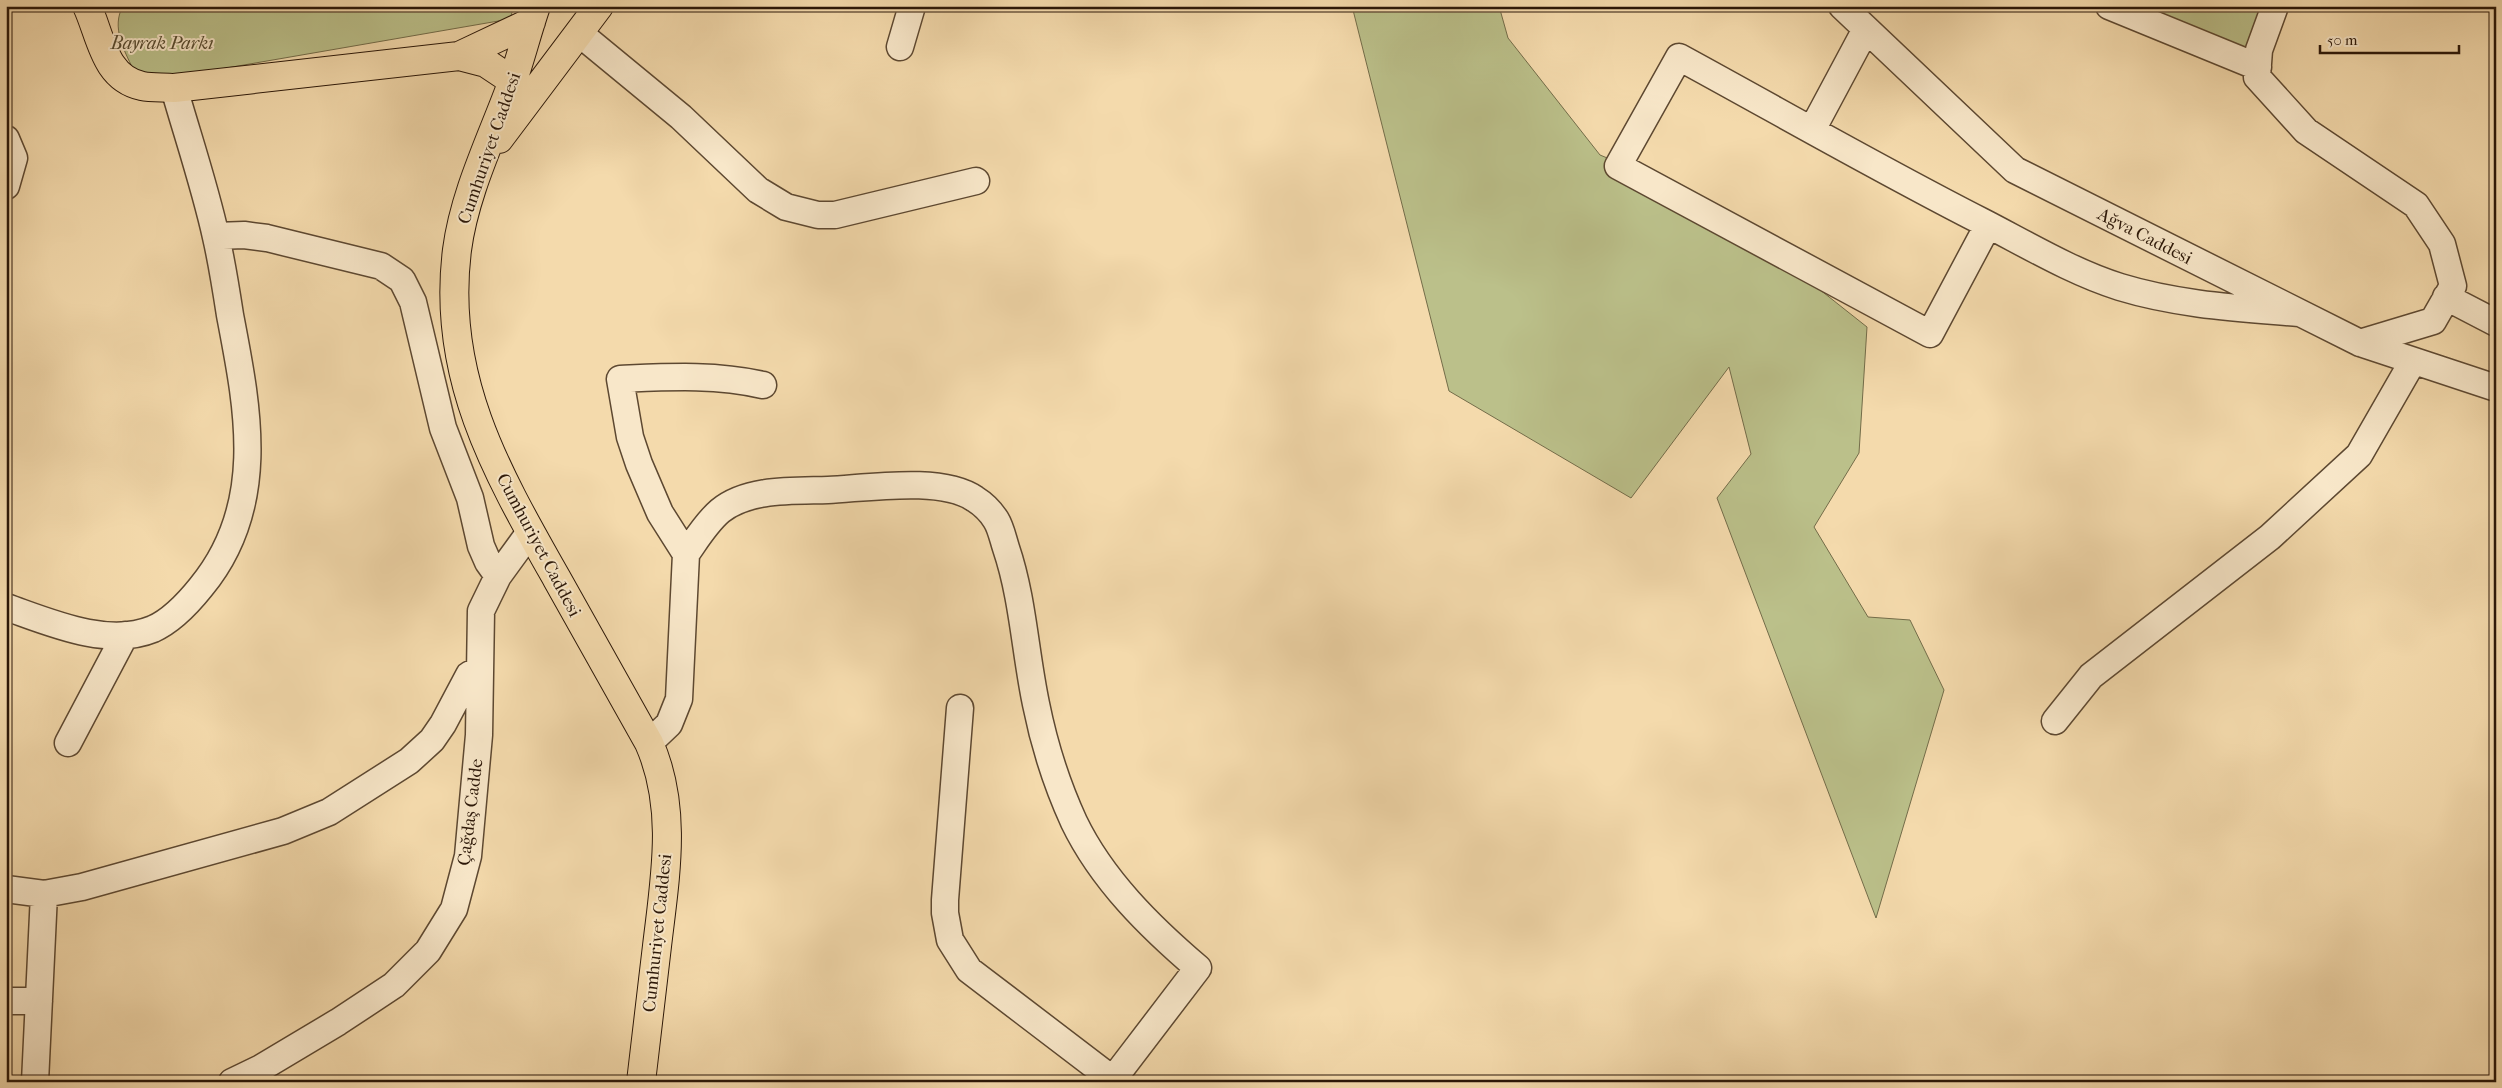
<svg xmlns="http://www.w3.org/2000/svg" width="2502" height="1088" font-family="'IM FELL French Canon',serif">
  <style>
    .green { fill: #bbc08a; stroke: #736c49 }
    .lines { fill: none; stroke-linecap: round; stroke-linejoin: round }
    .minor-casing { stroke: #5d4831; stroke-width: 29 }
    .major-casing { stroke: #2b1708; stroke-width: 30 }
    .minor { stroke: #f8e7c9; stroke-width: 26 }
    .major { stroke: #f4daac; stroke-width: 28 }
    .labels { text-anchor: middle; stroke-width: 4; stroke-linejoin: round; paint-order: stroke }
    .park-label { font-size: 18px; font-style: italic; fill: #564a2f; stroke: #f8e7c9 }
    .street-label { font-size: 18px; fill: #2b1708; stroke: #f8e7c9 }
  </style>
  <rect width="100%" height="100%" fill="#f4daac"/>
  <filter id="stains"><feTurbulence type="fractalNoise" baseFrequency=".004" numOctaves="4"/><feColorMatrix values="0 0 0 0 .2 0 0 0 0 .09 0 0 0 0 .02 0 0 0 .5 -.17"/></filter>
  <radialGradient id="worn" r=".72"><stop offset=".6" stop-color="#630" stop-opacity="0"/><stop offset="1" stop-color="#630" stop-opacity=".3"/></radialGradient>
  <path class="green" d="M123,6H514L510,19L157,80L133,69C124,50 111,27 123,6Z
    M1352,6H1499L1508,38L1600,155L1704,198L1867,327L1859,453L1814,527L1868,617L1910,620L1944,690L1876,918L1717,498L1751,454L1729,367L1631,498L1449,391Z
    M2126,6H2261L2254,71Z"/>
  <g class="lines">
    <g class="minor-casing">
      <path id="minor" d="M1842,6L2015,170L2360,343L2496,388
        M2109,6L2258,67
        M2275,6L2259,50L2257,77L2306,131L2416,205L2442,244L2453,286L2433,321L2360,343
        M579,33L681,117L758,190L786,207L818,215H835L976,181
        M900,47L912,6
        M1812,130L1866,29
        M6,139L14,158L6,186
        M1988,225L1930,334L1618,166L1679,57C1780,112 1879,169 1981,221C2026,244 2072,272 2120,287C2179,305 2239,308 2299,313
        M216,236L244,235L267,238L381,266L402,280L413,302L443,428L470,498L481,546L488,562L498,576
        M2446,297L2496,323
        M686,554C696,540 706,523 720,511C748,488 794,491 828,490C868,488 942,476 975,499C983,504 991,512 996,520C1001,528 1003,539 1006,548C1023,598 1025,652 1036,704C1044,744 1057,785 1074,822C1102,880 1150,927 1198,968L1111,1082
        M6,607C49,622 107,648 153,629C171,621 189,602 201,587C268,506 248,409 230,315C226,289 222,263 216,237C205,187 188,137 174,88
        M960,708L945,900V913L950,940L969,970L1112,1079
        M2055,721L2091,676L2270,537L2359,455L2413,361
        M68,743L125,635
        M649,743L669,724L679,699L686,554L660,513L639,464L630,437L620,379C668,377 715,374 763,385
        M6,889L44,894L82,887L283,831L329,812L409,761L432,740L443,724L469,675L479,670
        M6,1001H39
        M35,1082L44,894
        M232,1082L261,1068L338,1022L394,985L428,951L454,909L468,856L479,735L481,611L498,576L530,532"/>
    </g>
    <g class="major-casing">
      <path id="major" d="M87,6C101,36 104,78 142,86C152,88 164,87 174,88L459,56L531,22
        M536,6C526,35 519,65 508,94C489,144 464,196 457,250C441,377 497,473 557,579C588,634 619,689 649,743C678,808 665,878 657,946C652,991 646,1036 641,1082
        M459,56L486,63L513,81
        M499,139L599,6"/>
    </g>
    <use href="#minor" class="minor"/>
    <use href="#major" class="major"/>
  </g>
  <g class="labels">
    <g class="park-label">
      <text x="162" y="49">Bayrak Parkı</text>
    </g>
    <g class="street-label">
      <text transform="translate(489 148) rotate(-71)" y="6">Cumhuriyet Caddesi</text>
      <text transform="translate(2145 236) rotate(27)" y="6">Ağva Caddesi</text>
      <text transform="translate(539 545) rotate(62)" y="6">Cumhuriyet Caddesi</text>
      <text transform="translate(470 812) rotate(-83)" y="6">Çağdaş Cadde</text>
      <text transform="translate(657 933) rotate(-84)" y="6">Cumhuriyet Caddesi</text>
    </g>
  </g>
  <rect width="2502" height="1088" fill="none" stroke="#f4daac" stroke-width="25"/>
  <rect x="8" y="8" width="2487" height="1073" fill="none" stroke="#2b1708" stroke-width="2.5"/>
  <rect x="12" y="12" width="2477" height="1063" fill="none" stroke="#2b1708"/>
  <path d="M2320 45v8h139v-8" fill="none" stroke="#2b1708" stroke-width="2.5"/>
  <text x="2327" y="45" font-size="15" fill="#2b1708" stroke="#f8e7c9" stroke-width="4" paint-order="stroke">50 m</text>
  <rect width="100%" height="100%" filter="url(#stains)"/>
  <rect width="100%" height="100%" fill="url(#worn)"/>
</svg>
